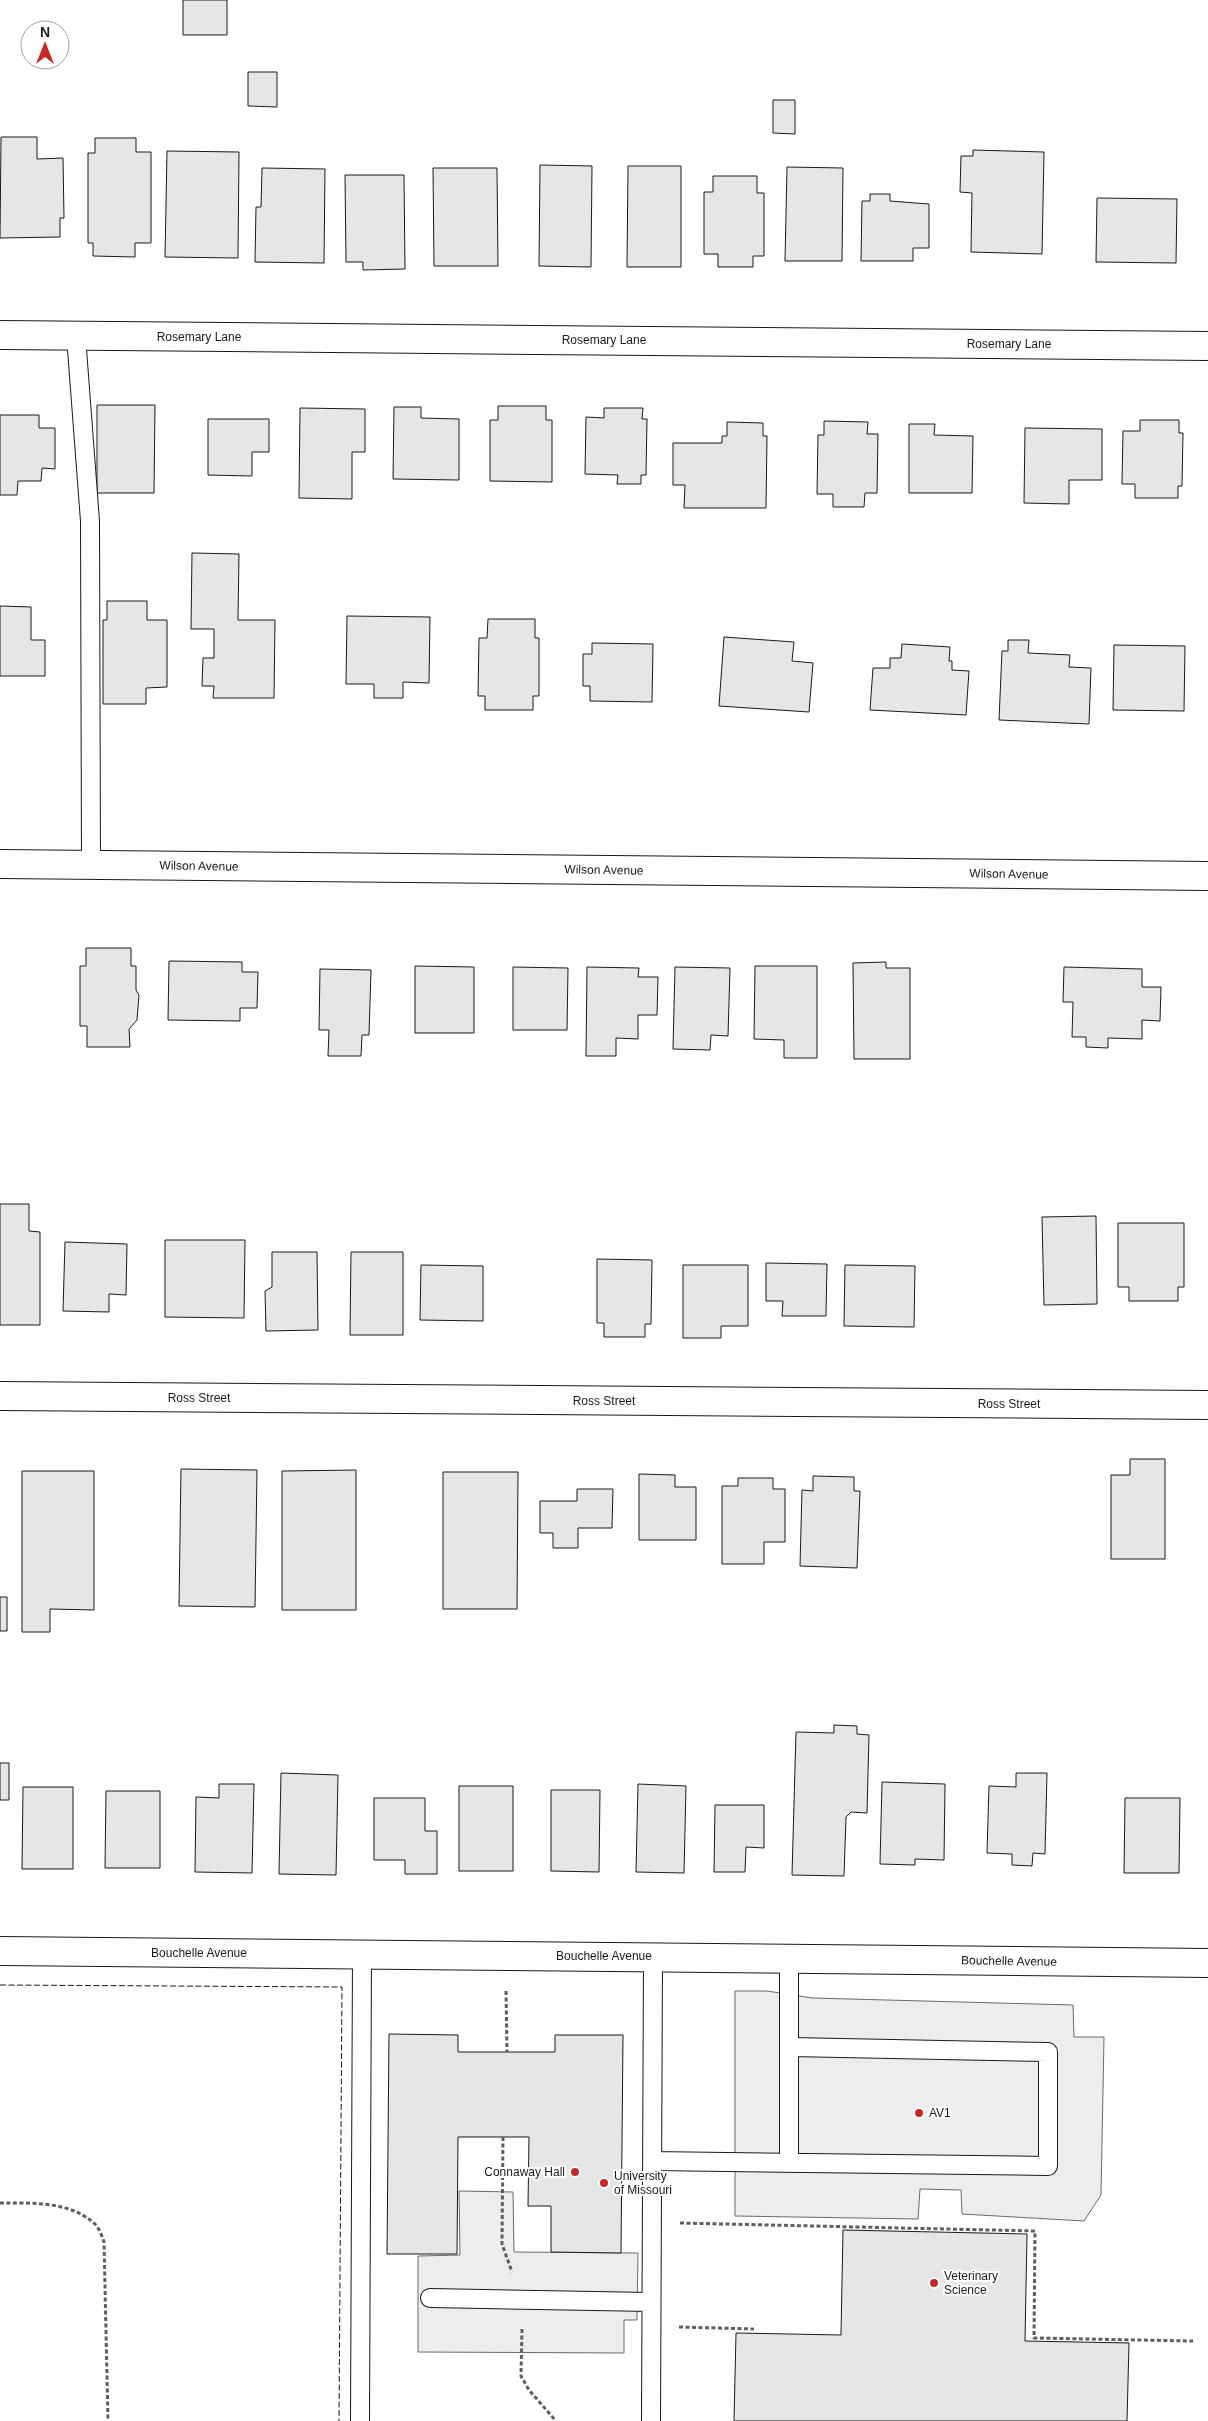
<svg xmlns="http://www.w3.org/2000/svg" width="1208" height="2421" font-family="Arial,sans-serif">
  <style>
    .parking { fill: #ededed; stroke: #6a6a6a }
    .building { fill: #e6e6e6; stroke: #1a1a1a }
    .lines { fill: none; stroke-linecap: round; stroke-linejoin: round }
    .lane-casing { stroke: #1a1a1a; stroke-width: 20 }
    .street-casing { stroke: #1a1a1a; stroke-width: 30 }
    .path { stroke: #5f5f5f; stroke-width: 3; stroke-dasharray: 4 2.5; stroke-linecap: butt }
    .lane { stroke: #fff; stroke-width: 18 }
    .street { stroke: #fff; stroke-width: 28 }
    .fence { stroke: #1a1a1a; stroke-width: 1; stroke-dasharray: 6 2.5; stroke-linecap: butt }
    .poi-dot { fill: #c62828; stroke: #fff; stroke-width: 2 }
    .labels { text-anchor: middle; stroke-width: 4; stroke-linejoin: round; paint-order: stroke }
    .street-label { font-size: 12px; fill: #1a1a1a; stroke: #fff }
    .poi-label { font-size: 12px; fill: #1a1a1a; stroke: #fff; text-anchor: start }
  </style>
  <rect width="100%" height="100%" fill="#fff"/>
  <path class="parking" d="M735,1991H767L812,1998L1073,2005L1074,2037H1104L1101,2195L1084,2221L962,2214L961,2190L920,2189L918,2219L735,2216Z
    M459,2191L513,2192L514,2252L638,2253L637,2320H624V2353L418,2352V2256L460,2255Z"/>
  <path class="building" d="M183,0H227V35H183Z
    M248,72H277V107L248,106Z
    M773,100H795V134L773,133Z
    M1,137H37V159L63,158L64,218H60V237L0,238Z
    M95,138H136V152H151V243H135V257L93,256V243H88V153H95Z
    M973,150L1044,152L1042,254L971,252L972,193L960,192L961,156H973Z
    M167,151L239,152L238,258L165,257Z
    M540,165L592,166L591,267L539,266Z
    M628,166H681V267H627Z
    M787,167L843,168L842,261H785Z
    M262,168L325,169L324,263L255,262L256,207H261Z
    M433,168H497L498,266H434Z
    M345,175H404L405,269L363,270V262H346Z
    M713,176H757V193H764V256H753V267H718V254H704V192H713Z
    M870,194H890V201L929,204V248H913V261H861L862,201H870Z
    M1097,198L1177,199L1176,263L1096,262Z
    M97,405H155L154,493H97Z
    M498,406H546V420H552V482L490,481V420H498Z
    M394,407H421V418L459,419V480L393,479Z
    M300,408L365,409V452H352V499L299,498Z
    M604,408H643L642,419H647L646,475H641V484H617L618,475L585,474L586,417L604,418Z
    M0,415H39V428H55V469L42,468L41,481H18L17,495H0Z
    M208,419H269V452H252V476L208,475Z
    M1140,420H1179V433H1183L1182,486H1178V498H1135V484H1122L1123,431H1140Z
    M824,421L868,422L867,434H878L877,493H865L864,507H833V494H817L818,435H824Z
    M727,422L763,423V436H767L766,508H684L685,485H673V443H722V436H727Z
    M909,424H935L934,435L973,436L972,493H909Z
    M1025,428L1102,429V480H1069V504L1024,503Z
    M192,553L239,554L238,620H275L274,698H213L214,686H202L203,658H214V629H191Z
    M107,601H147V620H167V687L146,688V704H103V620H107Z
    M0,606L31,607V640H45V676H0Z
    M347,616L430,617L429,683L403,682V698H374V684H346Z
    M488,619H535V638H539V696H533V710H485V696H478L479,638H487Z
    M724,637L794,642L792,661L813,663L809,712L719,706Z
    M1008,640H1029L1028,653L1070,655L1069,667L1091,668L1089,724L999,720L1002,651H1008Z
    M592,643L653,644L652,702L590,701V686H583V654H592Z
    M902,644L950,647L949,661H952V670L969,671L966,715L870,710L873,668H890V658H901Z
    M1114,645L1185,646L1184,711L1113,710Z
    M86,948H131V966H136V990L139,995L137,1020L129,1029L130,1047H87V1026H80V966H86Z
    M169,961L242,962V972H258L257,1008H240V1021L168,1020Z
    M886,962V968H910V1059H854L853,963Z
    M415,966L474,967V1033H415Z
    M755,966H817V1058H784V1040L754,1039Z
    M513,967L568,968L567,1030H513Z
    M587,967L639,968L638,977H658L657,1015H638V1039L616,1038V1056H586Z
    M675,967L730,968L728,1036L711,1035L710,1050L673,1049Z
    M1064,967L1142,969V987H1161L1160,1021L1142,1020V1039L1108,1038V1048L1086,1047V1037H1072L1073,1002H1063Z
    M320,969L371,970L369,1035H362L361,1056H328L329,1030H319Z
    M0,1204H29V1231L40,1232V1325H0Z
    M1096,1216L1097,1304L1044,1305L1042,1217Z
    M1118,1223H1184V1287H1178V1301H1129V1287H1118Z
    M165,1240H245L244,1318L165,1317Z
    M65,1242L127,1244L126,1295L109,1294V1312L63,1311Z
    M272,1252H317L318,1330L266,1331L265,1291L272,1287Z
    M351,1252H403V1335H350Z
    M597,1259L652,1260L651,1324H645V1337H604V1323H597Z
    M766,1263L827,1264L826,1316H782L783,1301H766Z
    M421,1265L483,1266V1321L420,1320Z
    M683,1265H748V1326H721V1338H683Z
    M845,1265L915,1266L914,1327L844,1326Z
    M1130,1459H1165V1559H1111V1475H1130Z
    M181,1469L257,1470L255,1607L179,1606Z
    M356,1470V1610H282V1471Z
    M22,1471H94V1610L50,1609V1632H22Z
    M443,1472H518L517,1609H443Z
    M639,1474L675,1475V1487H696V1540H639Z
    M813,1476L854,1477V1491H860L857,1568L800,1566L802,1490L813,1491Z
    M738,1478H773V1489H785V1542H764V1564H722V1486H738Z
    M577,1489H613L612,1528H578V1548H553V1533H540V1501H577Z
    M0,1597H7V1631H0Z
    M834,1725L857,1726V1734L869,1735L867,1813L851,1812L846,1817L844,1876L792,1875L796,1732L834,1733Z
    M0,1763H9V1800H0Z
    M281,1773L338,1775L336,1875L279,1874Z
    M1016,1773H1047L1045,1854L1033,1853L1032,1866L1012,1865V1854L987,1853L989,1786L1016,1787Z
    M882,1782L945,1784L944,1860L915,1859V1865L880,1864Z
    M219,1784H254L252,1873L195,1872L196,1797L219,1798Z
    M638,1784L686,1786L684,1873L636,1872Z
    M459,1786H513V1871H459Z
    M23,1787H73V1869H22Z
    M551,1790H600L599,1872L551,1871Z
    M106,1791H160V1868H105Z
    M374,1798H425V1831H437V1874H405V1860H374Z
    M1125,1798H1180L1179,1873H1124Z
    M715,1805H764V1848L746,1847L745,1872H714Z
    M389,2034L458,2035V2052H555V2035H623L621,2253L551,2252V2206H528L529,2137H458L457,2254H387Z
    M843,2230L1027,2234L1025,2341L1129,2343L1127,2421H734L736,2333L841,2335Z"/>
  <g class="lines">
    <g class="lane-casing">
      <path id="lane" d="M76,336L90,521L91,865
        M789,1958V2163
        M652,2161L1048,2166V2052L790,2047
        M430,2298L651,2302
        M360,2421L362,1954
        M651,2421L653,1957"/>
    </g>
    <g class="street-casing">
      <path id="street" d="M0,335L1208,346
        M0,864L1208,876
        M0,1396L1208,1405
        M0,1951L1208,1963"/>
    </g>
    <path class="path" d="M506,1991L507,2052
      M503,2137L502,2244L512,2272
      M0,2203C32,2203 70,2201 95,2224C99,2228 102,2236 104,2242L108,2421
      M680,2223L1035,2231L1034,2338L1193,2341
      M679,2327L754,2329
      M522,2329L521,2376L529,2390L556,2421"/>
    <use href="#lane" class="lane"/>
    <use href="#street" class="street"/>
    <path class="fence" d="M0,1985L342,1987L339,2421"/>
  </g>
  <g class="poi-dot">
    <circle cx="919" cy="2113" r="5"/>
    <circle cx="575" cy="2172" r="5"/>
    <circle cx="604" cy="2183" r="5"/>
    <circle cx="934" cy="2283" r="5"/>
  </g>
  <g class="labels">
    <g class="street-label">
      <text x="199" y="341">Rosemary Lane</text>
      <text x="604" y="344">Rosemary Lane</text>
      <text x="1009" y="348">Rosemary Lane</text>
      <text transform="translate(199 866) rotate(1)" y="4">Wilson Avenue</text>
      <text transform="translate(604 870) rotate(1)" y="4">Wilson Avenue</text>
      <text transform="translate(1009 874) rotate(1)" y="4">Wilson Avenue</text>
      <text x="199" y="1402">Ross Street</text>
      <text x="604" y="1405">Ross Street</text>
      <text x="1009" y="1408">Ross Street</text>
      <text x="199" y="1957">Bouchelle Avenue</text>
      <text x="604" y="1960">Bouchelle Avenue</text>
      <text transform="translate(1009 1961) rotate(1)" y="4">Bouchelle Avenue</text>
    </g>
    <g class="poi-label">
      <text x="929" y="2117">AV1</text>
      <text x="565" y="2176" text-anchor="end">Connaway Hall</text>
      <text x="614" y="2180">University<tspan x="614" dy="14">of Missouri</tspan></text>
      <text x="944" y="2280">Veterinary<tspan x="944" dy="14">Science</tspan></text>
    </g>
  </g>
  <g transform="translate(45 45)"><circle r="24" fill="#ffffff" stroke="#a3a3a3"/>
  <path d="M0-4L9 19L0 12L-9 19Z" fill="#c62828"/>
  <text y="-8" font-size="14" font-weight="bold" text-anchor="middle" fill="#1a1a1a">N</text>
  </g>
</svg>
